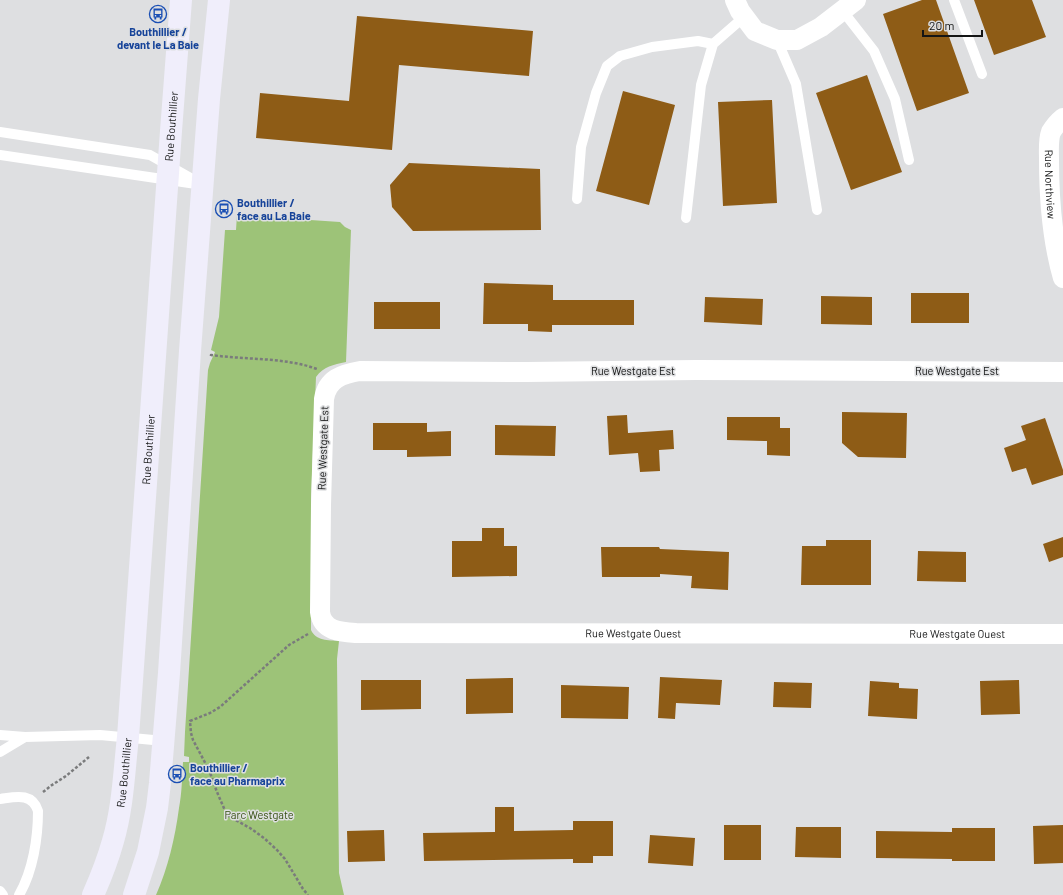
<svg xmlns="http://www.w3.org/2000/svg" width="1063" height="895" font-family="Barlow,sans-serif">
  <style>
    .green { fill: #9dc378 }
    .building { fill: #8e5c16 }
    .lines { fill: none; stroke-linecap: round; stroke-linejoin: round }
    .path { stroke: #7a7b7c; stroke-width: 2.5; stroke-dasharray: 3 2; stroke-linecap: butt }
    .lane { stroke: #fff; stroke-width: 10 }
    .street { stroke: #fff; stroke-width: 20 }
    .secondary { stroke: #f0eefb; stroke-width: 22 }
    .labels { text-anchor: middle; stroke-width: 3; stroke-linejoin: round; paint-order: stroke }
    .transit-label { font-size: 11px; font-weight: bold; fill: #164399; stroke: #dedfe1; text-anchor: start }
    .street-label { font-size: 11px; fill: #141515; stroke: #dedfe1 }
    .park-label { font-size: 11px; fill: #324d0d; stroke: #dedfe1 }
  </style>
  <rect width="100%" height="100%" fill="#dedfe1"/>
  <path class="green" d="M237,215L340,222L345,227L351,230L346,362C333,365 324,366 316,377L311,499V630C316,641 328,640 339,641L337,659L339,873L344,895H156C168,868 175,838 179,808C182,793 182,777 183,762H189V757L184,756L185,732L208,370L210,363L215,352L211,350L219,317L225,230H236Z"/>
  <path class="building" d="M922,0H936L969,93L917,111L883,14Z
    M974,0H1032L1046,37L994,55Z
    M357,16L533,31L529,76L399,65L392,150L256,138L260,93L349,101Z
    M867,75L902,172L851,190L816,93Z
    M623,91L675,105L649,205L596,191Z
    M772,100L777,203L723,206L718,102Z
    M409,163L540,169L541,230L413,231L392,207L390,185Z
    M484,283L553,285V300H634V325H552V332L528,331V324H483Z
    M911,293H969V323H911Z
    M821,296L872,297V325L821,324Z
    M705,297L763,299L762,325L704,322Z
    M374,302H440V329H374Z
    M842,412L907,413L906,458L858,457L842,443Z
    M627,415L628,433L673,430L674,449L659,450L660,471L640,472L638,453L609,455L607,416Z
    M727,417H780V428H790V456L767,455V441L727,440Z
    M1045,418L1063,470V475L1032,485L1026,468L1012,472L1004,448L1026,440L1021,426Z
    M373,423H427V432L451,431V456L407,457V450H373Z
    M495,425L556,426L555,456L495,455Z
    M482,528H504V546H517V576L452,577V541H482Z
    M1063,537V557L1049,562L1043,544Z
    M826,540H871V585H801L802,546H826Z
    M601,547H659L660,549L729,552L728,590L691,588L692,576L660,574V577H602Z
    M918,551L966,552V582L917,581Z
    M660,677L722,680L720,705L676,703L675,719L658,718Z
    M513,678V713L466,714V679Z
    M361,680H421V709L361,710Z
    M1019,680L1020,714L981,715L980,681Z
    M870,681L899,683V688L918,689L917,719L868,716Z
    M774,682L812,683L811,708L773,707Z
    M561,685L629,687L628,719L561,718Z
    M495,807H514V831L573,830V821H613V856H593V863H573V859L424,861L423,833L495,832Z
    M724,825H761V860H724Z
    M1063,825V863L1034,864L1033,826Z
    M796,827H841V858L795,857Z
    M952,828H995V861H952V859L876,858V831L952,832Z
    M384,830L385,861L348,862L347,831Z
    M650,835L695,838L693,866L648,863Z"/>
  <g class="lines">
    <path class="path" d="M211,356V355C246,360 284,357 317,369
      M308,634L289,645L220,707L210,713L190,721L191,733L193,740L209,770L217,792L226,813L230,817L250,828L264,838L277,850L285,859L303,889L308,895
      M43,792L52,785L66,776L89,757"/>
    <path class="lane" d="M954,0L982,74
      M842,10L874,51L895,99L909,160
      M777,40L796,84L817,210
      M0,132L150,155L203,185
      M0,155L196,184
      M577,199L581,147L596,93L607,66L620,56L652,47L698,41L713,44
      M686,218L701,85L713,44L744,17
      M0,735L25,737L100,735L164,741
      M0,752L25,737
      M0,799C15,797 32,792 38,811C38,838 33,871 19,895
      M0,891L3,895"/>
    <g class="street">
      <path d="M735,0L740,11L755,31L777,40H797L821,27L856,0"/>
      <path id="s1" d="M1063,118C1058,122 1054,127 1051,132C1048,140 1049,151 1049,159C1049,199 1052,240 1063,278"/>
      <path id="s2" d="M1063,372L696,370L527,372L360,371C342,374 327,379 324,399L321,505L320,612C322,631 341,632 356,633L1063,634"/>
    </g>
    <g class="secondary">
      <path id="s3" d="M93,895C101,877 108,859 113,841C123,807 124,772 128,737L171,131L181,0"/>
      <path d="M134,895L148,852L157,808L160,783L169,673L190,351L209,99L219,0"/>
    </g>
  </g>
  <defs>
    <g id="bus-ring" transform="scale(0.9)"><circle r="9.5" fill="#dedfe1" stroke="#1a4fb4" stroke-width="1.5"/><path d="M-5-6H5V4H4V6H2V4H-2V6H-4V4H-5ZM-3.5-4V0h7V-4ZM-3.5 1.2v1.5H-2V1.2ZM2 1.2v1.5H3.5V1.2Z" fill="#1a4fb4"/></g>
  </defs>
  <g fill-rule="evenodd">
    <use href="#bus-ring" x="158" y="14"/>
    <use href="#bus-ring" x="224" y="209"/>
    <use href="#bus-ring" x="177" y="774"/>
  </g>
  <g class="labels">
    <g class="transit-label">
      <text x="158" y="36" text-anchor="middle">Bouthillier /<tspan x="158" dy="13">devant le La Baie</tspan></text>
      <text x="237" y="207">Bouthillier /<tspan x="237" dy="13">face au La Baie</tspan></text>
      <text x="190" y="772">Bouthillier /<tspan x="190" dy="13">face au Pharmaprix</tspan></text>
    </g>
    <g class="street-label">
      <text dy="4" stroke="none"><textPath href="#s3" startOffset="775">Rue Bouthillier</textPath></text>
      <text dy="4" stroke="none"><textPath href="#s1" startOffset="71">Rue Northview</textPath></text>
      <text x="633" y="375">Rue Westgate Est</text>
      <text x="957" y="375">Rue Westgate Est</text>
      <text transform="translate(323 448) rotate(-88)" y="4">Rue Westgate Est</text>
      <text dy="4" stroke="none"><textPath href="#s3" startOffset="451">Rue Bouthillier</textPath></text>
      <text dy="4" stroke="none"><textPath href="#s2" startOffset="1289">Rue Westgate Ouest</textPath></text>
      <text dy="4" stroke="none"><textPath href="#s2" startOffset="1613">Rue Westgate Ouest</textPath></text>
      <text dy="4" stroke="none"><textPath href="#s3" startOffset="127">Rue Bouthillier</textPath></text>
    </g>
    <g class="park-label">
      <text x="259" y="819">Parc Westgate</text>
    </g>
  </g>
  <path d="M923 30v6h59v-6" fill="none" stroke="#141515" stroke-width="2"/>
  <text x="929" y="30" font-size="12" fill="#141515" stroke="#dedfe1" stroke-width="3" paint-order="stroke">20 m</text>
</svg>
